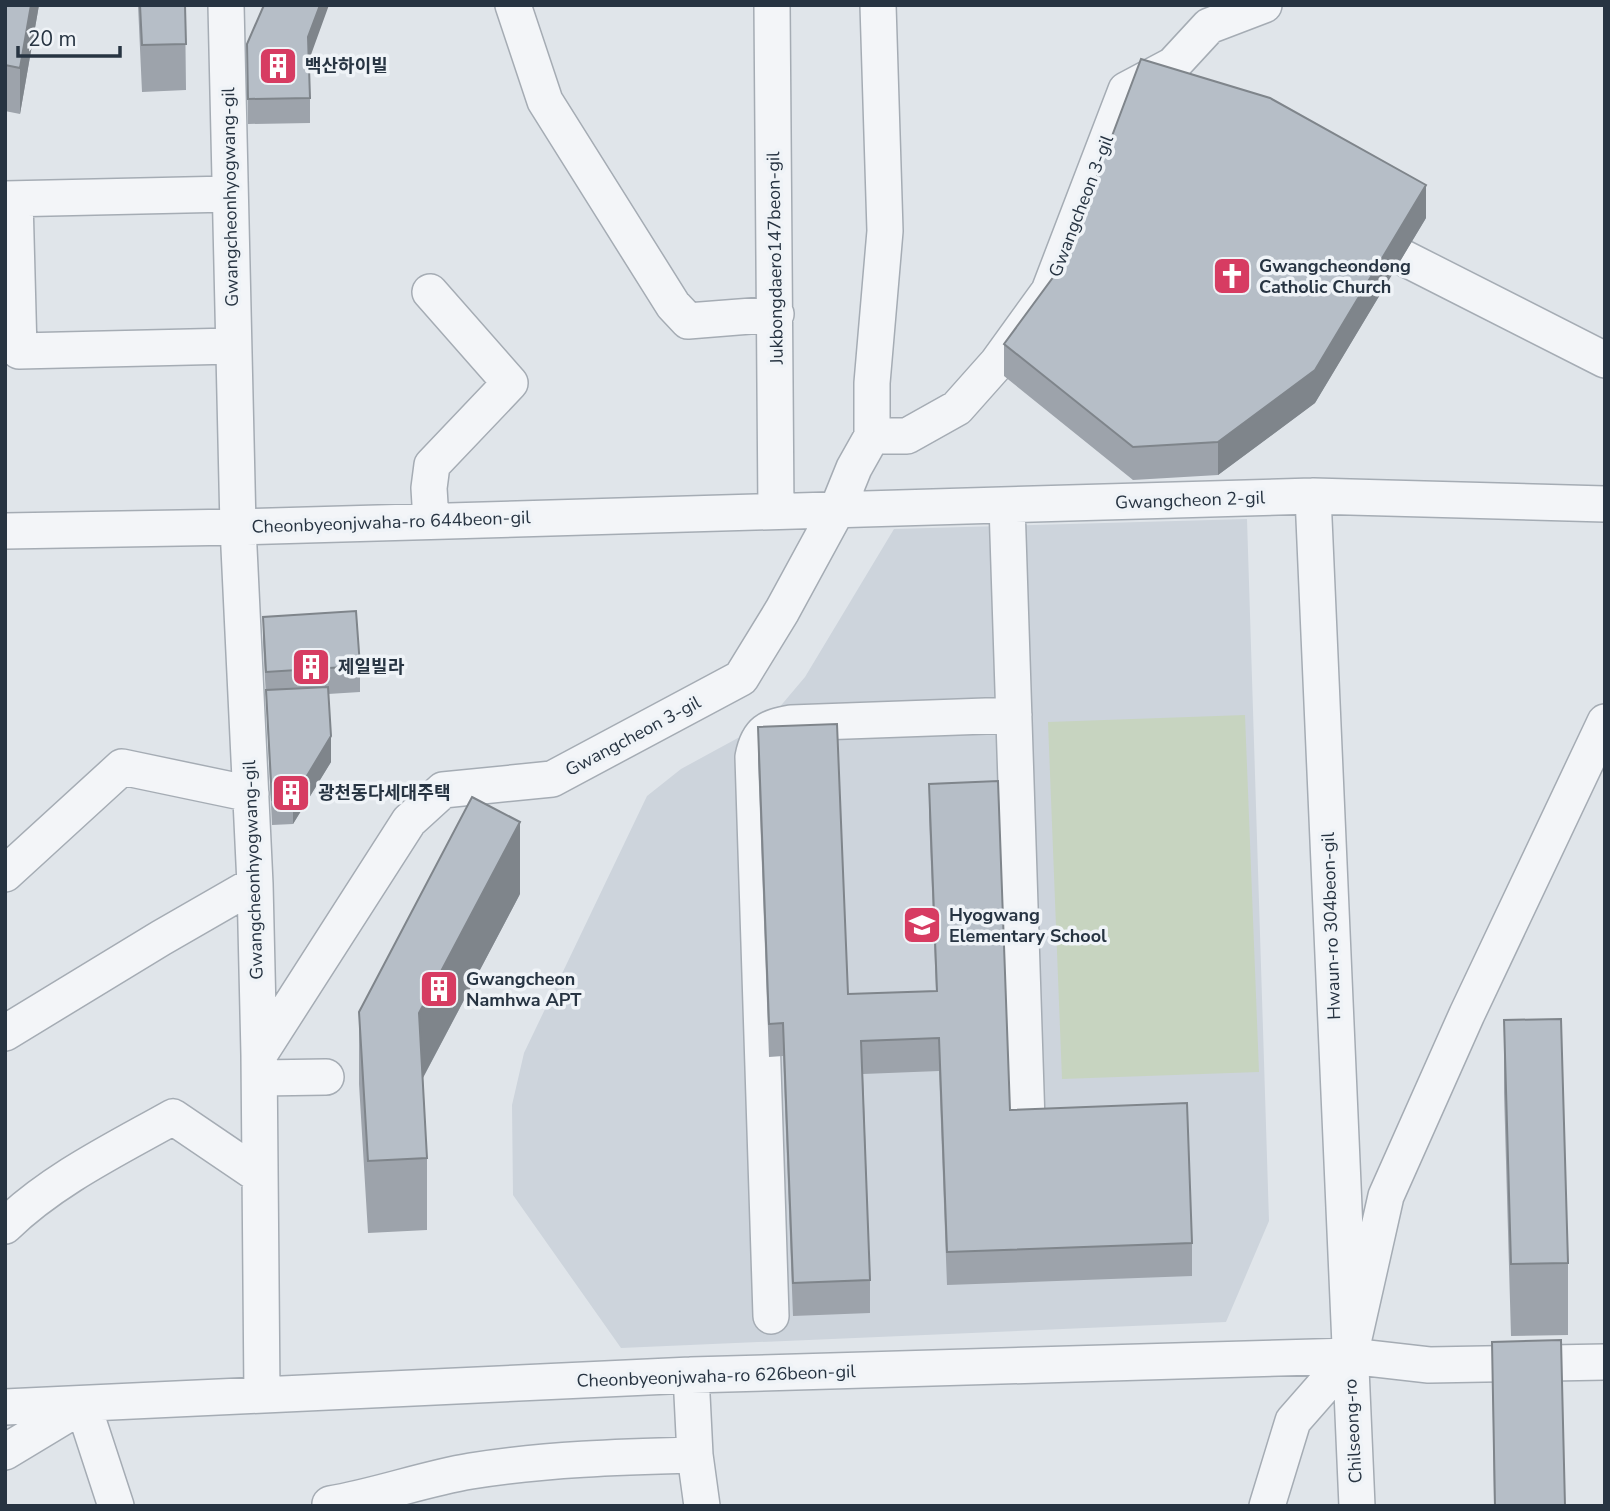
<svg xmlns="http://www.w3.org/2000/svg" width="1610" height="1511" font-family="'Nunito Sans','Noto Sans KR',sans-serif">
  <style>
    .built { fill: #cdd4dc }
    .green { fill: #c7d4c0 }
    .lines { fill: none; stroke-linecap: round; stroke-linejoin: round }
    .minor-casing { stroke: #a5acb4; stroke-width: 38 }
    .minor { stroke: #f3f5f8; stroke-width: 35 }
    .wall { fill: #9da3ab }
    .shaded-wall { fill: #7f858b }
    .building { fill: #b6bec7; stroke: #7f858b; stroke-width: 2 }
    .labels { text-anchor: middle; stroke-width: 7; stroke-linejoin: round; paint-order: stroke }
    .poi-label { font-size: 18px; font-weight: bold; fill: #273442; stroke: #eff3f7; text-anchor: start }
    .street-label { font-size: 18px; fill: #273442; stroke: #eff3f7 }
  </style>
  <rect width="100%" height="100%" fill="#e0e5ea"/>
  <path class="built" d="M1247,519L1269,1221L1226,1322L621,1348L513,1195L512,1105L524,1053L647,796L681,769L767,722L805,677L894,529Z"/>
  <path class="green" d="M1245,715L1259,1072L1062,1079L1048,722Z"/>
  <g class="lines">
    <g class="minor-casing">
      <path id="minor" d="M226,5L238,527L255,884L259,1055L262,1395
        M513,5L545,101L673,305L688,321L776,314
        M772,5L776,511
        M5,199L230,194
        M15,199L19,351L233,346
        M1402,257L1605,360
        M430,292L510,383L432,465L429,488L431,521
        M872,436V383L885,231L878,5
        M1313,496L1357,1506
        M1007,505L1027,1122
        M5,531L238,527L1313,496L1605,504
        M5,874L122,767L251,794
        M5,1033L161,938L255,884
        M259,1055L409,821L443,790L552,779L741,678L782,611L837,510L854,468L872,436H907L957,408L997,363L1049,291L1126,90L1173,65L1209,26L1264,5
        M260,1078L326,1077
        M5,1226C52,1180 116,1149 173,1117L260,1176
        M771,1316L753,757C758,731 768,727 791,723L1014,715
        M691,1375L695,1455L702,1506
        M5,1407L691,1375L1350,1356L1429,1365L1605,1362
        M5,1452L83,1405L116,1506
        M330,1504C378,1496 423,1479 471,1471C545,1459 620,1457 695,1455
        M1267,1506L1293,1421L1350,1356L1386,1196L1467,1014L1605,722"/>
    </g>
    <use href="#minor" class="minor"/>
  </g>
  <path class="wall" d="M5,5H39L20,114L5,111Z
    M138,5H185L186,90L142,92Z
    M247,44L310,98V123L248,124Z
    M1426,218L1315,403L1218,475L1133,480L1004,376V344Z
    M263,617L360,666V692L328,694L331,762L293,824L272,825L266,697L263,642Z
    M758,727L848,994L936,991L929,817V784L1010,1110L1192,1243V1276L947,1285L939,1071L863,1074L870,1280V1313L793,1316L783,1056L769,1057L758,760Z
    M520,894L423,1078L427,1158V1230L368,1233L359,1084V1012Z
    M1504,1020L1568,1263V1335L1511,1336L1504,1092Z
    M1492,1342L1565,1506H1494Z"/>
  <path class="shaded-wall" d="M31,5H39L20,114V68Z
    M320,5H329L308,63V37Z
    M1426,185V218L1315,403L1218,475V442Z
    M331,736V762L293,824V799Z
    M520,822V894L419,1085V1013Z"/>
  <path class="building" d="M5,5H31L20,68L5,65Z
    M140,5H185L186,44L142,45Z
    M264,5H320L308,37L310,98L248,99L247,44Z
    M1141,59L1270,98L1426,185L1315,370L1218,442L1133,447L1004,344L1065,261Z
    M356,611L360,666L266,672L263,617Z
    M328,687L331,736L293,799L272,800L266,690Z
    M837,724L848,994L937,991L929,784L998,781L1010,1110L1187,1103L1192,1243L947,1252L939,1038L861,1041L870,1280L793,1283L783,1023L769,1024L758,727Z
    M472,797L520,822L419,1013L427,1158L368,1161L359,1012Z
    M1561,1019L1568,1263L1511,1264L1504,1020Z
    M1561,1340L1565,1506H1495L1492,1342Z"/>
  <defs>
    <g id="building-square" transform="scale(2.0125)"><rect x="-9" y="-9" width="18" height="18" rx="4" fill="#d73c62" stroke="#eff3f7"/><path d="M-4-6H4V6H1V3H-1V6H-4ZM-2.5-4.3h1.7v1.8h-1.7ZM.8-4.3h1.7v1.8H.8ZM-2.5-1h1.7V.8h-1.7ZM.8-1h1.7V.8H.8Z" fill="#fff"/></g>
    <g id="church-square" transform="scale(2.0125)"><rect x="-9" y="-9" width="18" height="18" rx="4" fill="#d73c62" stroke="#eff3f7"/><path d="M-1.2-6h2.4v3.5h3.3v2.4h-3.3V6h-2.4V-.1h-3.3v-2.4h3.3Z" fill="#fff"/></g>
    <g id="school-square" transform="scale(2.0125)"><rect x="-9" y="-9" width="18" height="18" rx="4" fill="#d73c62" stroke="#eff3f7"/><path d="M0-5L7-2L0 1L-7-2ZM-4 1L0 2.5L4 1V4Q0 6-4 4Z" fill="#fff"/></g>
  </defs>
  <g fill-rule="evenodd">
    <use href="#building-square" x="278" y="66"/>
    <use href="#church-square" x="1232" y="276"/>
    <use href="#building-square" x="311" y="667"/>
    <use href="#building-square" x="291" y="793"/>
    <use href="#school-square" x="922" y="925"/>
    <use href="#building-square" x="439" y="989"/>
  </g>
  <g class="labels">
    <g class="poi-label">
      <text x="305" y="72">백산하이빌</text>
      <text x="1259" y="272">Gwangcheondong<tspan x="1259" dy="21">Catholic Church</tspan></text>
      <text x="338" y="673">제일빌라</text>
      <text x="318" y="799">광천동다세대주택</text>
      <text x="949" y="921">Hyogwang<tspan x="949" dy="21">Elementary School</tspan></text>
      <text x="466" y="985">Gwangcheon<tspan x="466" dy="21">Namhwa APT</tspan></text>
    </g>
    <g class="street-label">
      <text transform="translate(230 197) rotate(-91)" y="6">Gwangcheonhyogwang-gil</text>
      <text transform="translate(1081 206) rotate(-69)" y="6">Gwangcheon 3-gil</text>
      <text transform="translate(775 258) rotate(-91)" y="6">Jukbongdaero147beon-gil</text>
      <text transform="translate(1190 500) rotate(-2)" y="6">Gwangcheon 2-gil</text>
      <text transform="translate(391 522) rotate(-2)" y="6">Cheonbyeonjwaha-ro 644beon-gil</text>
      <text transform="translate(633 736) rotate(-28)" y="6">Gwangcheon 3-gil</text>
      <text transform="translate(253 870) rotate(-92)" y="6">Gwangcheonhyogwang-gil</text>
      <text transform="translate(1331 926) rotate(-92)" y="6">Hwaun-ro 304beon-gil</text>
      <text transform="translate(716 1376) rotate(-2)" y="6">Cheonbyeonjwaha-ro 626beon-gil</text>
      <text transform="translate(1353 1431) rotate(-93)" y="6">Chilseong-ro</text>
    </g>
  </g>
  <rect width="1610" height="1511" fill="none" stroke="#273442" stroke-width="14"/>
  <path d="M18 46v10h102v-10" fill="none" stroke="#273442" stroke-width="3.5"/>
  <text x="28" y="46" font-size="21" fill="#273442" stroke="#eff3f7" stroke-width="5" paint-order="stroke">20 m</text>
</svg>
